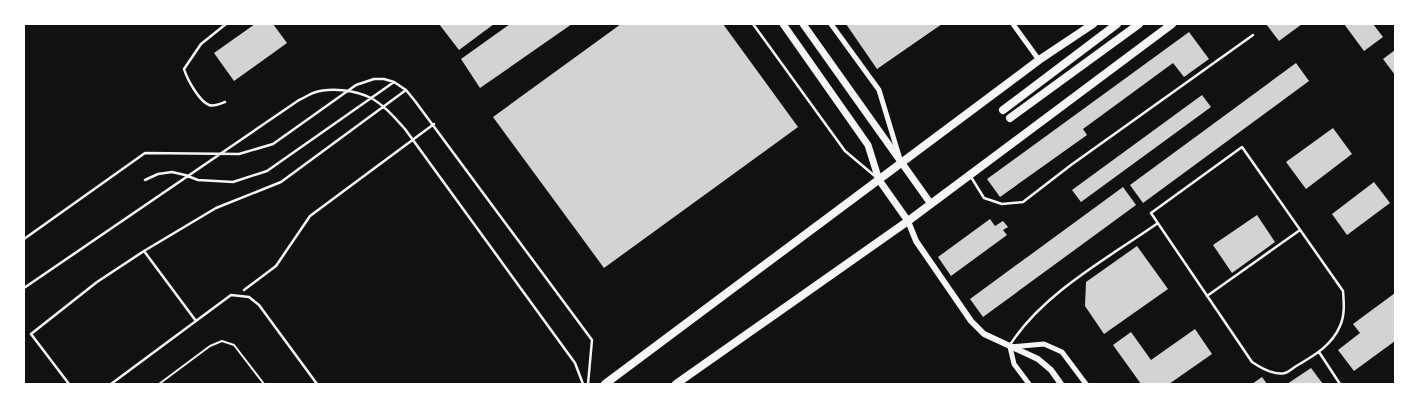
<svg xmlns="http://www.w3.org/2000/svg" width="1419" height="408" font-family="'IBM Plex Sans',sans-serif">
  <style>
    .building { fill: #d3d3d3 }
    .lines { fill: none; stroke-linecap: round; stroke-linejoin: round }
    .path { stroke: #f5f5f5; stroke-width: 2 }
    .service { stroke: #f5f5f5; stroke-width: 2.5 }
    .minor { stroke: #f5f5f5; stroke-width: 5 }
    .tertiary { stroke: #f5f5f5; stroke-width: 6 }
    .secondary { stroke: #f5f5f5; stroke-width: 7 }
    .primary { stroke: #f5f5f5; stroke-width: 8 }
  </style>
  <rect width="100%" height="100%" fill="#111"/>
  <path class="building" d="M255,24H273L287,43L234,81L214,53Z
    M439,24H494L459,50Z
    M510,24H572L480,88L461,59Z
    M621,24H723L798,127L604,268L493,117Z
    M846,24H942L877,69Z
    M1266,24H1302L1279,41Z
    M1344,24H1373L1383,37L1364,51Z
    M1189,32L1209,59L1184,77L1173,63L1083,129L1087,135L1000,197L987,179Z
    M1395,50V75L1383,59Z
    M1296,63L1309,81L1143,203L1130,185Z
    M1202,95L1211,107L1081,202L1072,190Z
    M1333,128L1352,154L1306,189L1286,162Z
    M1374,182L1390,203L1347,235L1332,214Z
    M1123,187L1136,205L983,317L970,299Z
    M1257,215L1275,242L1232,273L1213,245Z
    M990,219L995,226L1003,221L1008,227L1003,230L1007,235L951,276L938,257Z
    M1137,246L1168,289L1104,334L1085,306L1086,282Z
    M1395,293V341L1354,371L1338,350L1360,333L1353,324Z
    M1195,329L1212,354L1169,384H1141L1113,345L1131,332L1151,360Z
    M1311,368L1323,384H1287Z
    M1262,377L1267,384H1252Z"/>
  <g class="lines">
    <path class="path" d="M159,384L210,346L222,341L234,345L264,384"/>
    <path class="service" d="M753,24L845,151L876,177
      M225,102C220,104 214,107 209,105C199,101 187,79 184,69L201,44L226,24
      M1242,147L1343,291C1344,303 1345,315 1340,326C1332,345 1315,355 1298,365C1294,367 1289,372 1285,373C1274,376 1261,368 1252,362L1151,213Z
      M971,177L984,198L1002,204L1023,202L1071,165L1253,35
      M145,180L158,174L172,172L185,175L198,180L233,182L267,171L394,82
      M24,239L145,153L239,154L273,144L356,85L374,79H384L394,82L406,90L415,101L592,340L588,384
      M144,251L216,208L281,182L406,90
      M24,288L299,100C304,98 308,95 313,93C330,87 355,90 371,98C384,105 395,118 405,129L575,363L583,384
      M244,290L276,266L310,216L434,124
      M1207,296L1300,230
      M1010,345C1043,293 1108,258 1158,223
      M1319,352L1340,384
      M69,384L31,334L97,282L144,251L196,321
      M111,384L231,295L249,297L259,305L317,384"/>
    <path class="minor" d="M831,24L879,90L899,156
      M1013,24L1039,60
      M1029,384L1014,364L1010,347L1044,344L1062,352L1086,384"/>
    <path class="tertiary" d="M908,221L916,241L971,321L984,334L1038,359L1051,370L1061,384"/>
    <path class="secondary" d="M783,24L868,145L879,180L908,221
      M803,24L931,204"/>
    <path class="primary" d="M1003,110L1117,24
      M1010,118L1139,24
      M605,384L1039,60L1093,24
      M676,384L908,221L1172,24"/>
  </g>
  <rect width="1419" height="408" fill="none" stroke="#ffffff" stroke-width="50"/>
</svg>
